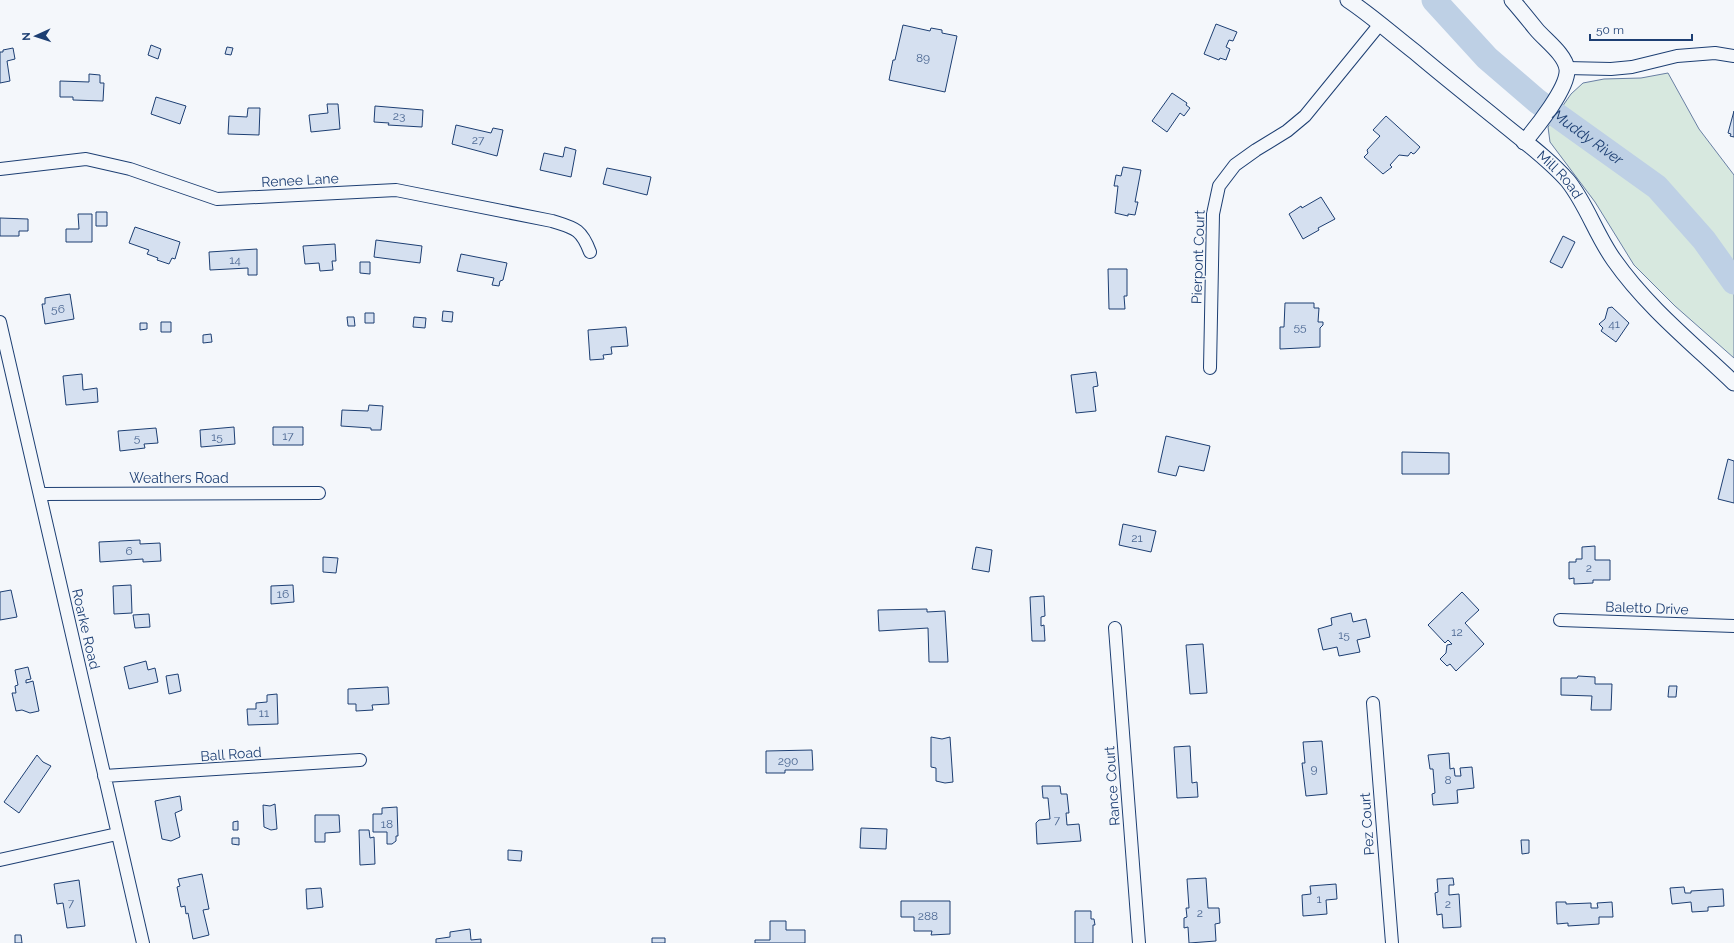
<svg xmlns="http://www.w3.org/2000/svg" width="1734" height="943" font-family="Raleway,sans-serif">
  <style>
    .green { fill: #d7e8df; stroke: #687fa3 }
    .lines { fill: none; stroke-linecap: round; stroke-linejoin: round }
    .river { stroke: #bed0e5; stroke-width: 25 }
    .building { fill: #d5e0f0; stroke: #1d3f73 }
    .minor-casing { stroke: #1d3f73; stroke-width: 14 }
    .tertiary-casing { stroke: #1d3f73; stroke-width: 17 }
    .minor { stroke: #f4f7fb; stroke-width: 12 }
    .tertiary { stroke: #f4f7fb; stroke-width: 15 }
    .labels { text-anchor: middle; stroke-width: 3; stroke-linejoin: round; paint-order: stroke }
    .number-label { font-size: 12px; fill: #4b6792 }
    .street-label { font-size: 14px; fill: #1d3f73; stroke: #f4f7fb }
    .water-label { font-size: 15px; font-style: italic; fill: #1d3f73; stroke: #f4f7fb }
  </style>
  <rect width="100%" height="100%" fill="#f4f7fb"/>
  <path class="green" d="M1668,73L1699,129L1734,175V358L1675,306L1634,265L1595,202L1550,142L1548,127L1571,94L1583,83L1604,79L1641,78Z"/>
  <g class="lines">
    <path class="river" id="s1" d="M1434,0L1487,58L1537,101L1657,187L1704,240L1734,282"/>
  </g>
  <path class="building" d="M1216,24L1237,32L1233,41L1229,40L1226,47L1230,49L1226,60L1220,58L1219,60L1204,54Z
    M903,25L930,31L931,28L942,30V33L957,36L945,92L889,80L893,60H895Z
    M151,45L161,49L158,59L148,55Z
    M227,47L233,48L231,55L225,54Z
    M13,48L15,59L7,61L10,81L0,83V52H3V50Z
    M89,74L100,75V83H104L103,101L73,100V97H60V81L89,82Z
    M1172,93L1187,103L1186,105L1190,108L1184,116L1180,113L1167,132L1152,121Z
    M156,97L186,106L180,124L151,114Z
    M327,104H338L340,129L311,132L309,115L328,113Z
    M375,106L423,110L422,127L388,125L389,123L374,122Z
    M248,108H260L259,135L228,134L229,116L247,117Z
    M1734,111V137L1730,136L1731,134L1728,133Z
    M1386,116L1420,147L1415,153L1413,154L1411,152L1408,156L1399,155L1390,165L1392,167L1383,174L1364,157L1368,153L1367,150L1380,136L1373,130Z
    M456,125L491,133L493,128L503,130L497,156L452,144Z
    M565,147L576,150L571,177L540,170L544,153L563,157Z
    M1123,167L1141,170L1135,202H1138L1135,215L1128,214V216L1115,213L1118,186H1114L1116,175L1121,176Z
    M607,168L651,177L647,195L603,184Z
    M1321,197L1335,219L1318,228L1319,230L1303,239L1289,214L1301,206L1302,208Z
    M96,212H107V226H96Z
    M78,214H92V242H66V229H79Z
    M0,218L28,219V231H19V236H0Z
    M135,227L180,242L175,259L172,258L169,264L157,260L158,258L147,254L149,250L129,243Z
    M1563,236L1575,242L1562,268L1550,262Z
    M376,240L422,246L420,263L374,257Z
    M335,244L336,261H332L333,270L320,271L319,263L305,264L303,246Z
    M257,249V275H248V268L210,270L209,252Z
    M461,254L507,263L503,280L500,281L499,286L492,285L494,278L457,271Z
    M360,262H370V274L360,273Z
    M1108,269H1127V296H1124L1125,309H1109Z
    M70,294L74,319L45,324L42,304H45V298Z
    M1285,303H1314V308H1319L1318,322H1323V325L1320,328V347L1280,349V327H1284Z
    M1612,307L1629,323L1616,342L1601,331L1603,328L1599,324L1605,319L1608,308Z
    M443,311L453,312L452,322L442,321Z
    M365,313H374V323H365Z
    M347,317H354L355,326H348Z
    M414,317L426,318L425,328L413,327Z
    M161,322H171V332H161Z
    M140,323H147V329L140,330Z
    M626,327L628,346L611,347L612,354L603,355L604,359L590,360L588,330Z
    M211,334L212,342L203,343V335Z
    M1096,372L1098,386L1093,387L1096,411L1076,413L1071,375Z
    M82,374L83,390L97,388L98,402L66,405L63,376Z
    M369,405L383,406L381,430H371V428L341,426L342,410L368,411Z
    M234,427L235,444L201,447L200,430Z
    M273,427H303V445H273Z
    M156,428L158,443L144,444L145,448L120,451L118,431Z
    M1166,436L1210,446L1204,471L1179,466L1176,476L1158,472Z
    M1402,452L1449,453V474H1402Z
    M1728,459L1734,461V503L1718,499Z
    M1123,524L1156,531L1151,552L1119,545Z
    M140,540V544L160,543L161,561L143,562V559L100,562L99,542Z
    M1595,546V560H1610V580H1593V583L1574,584V578L1569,579V562H1576V559H1582V547Z
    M976,547L992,550L989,572L972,569Z
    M323,557L338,558L336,573L323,572Z
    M131,585L132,613L114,614L113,586Z
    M293,585L294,602L271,604V586Z
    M11,590L17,617L0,620V592Z
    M1462,592L1479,610L1465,623L1484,644L1456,671L1450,664L1447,666L1440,659L1446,653L1447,645L1452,644L1448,640L1445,643L1428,625Z
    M1044,596L1045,616L1041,617V626L1044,625L1045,641H1032L1030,597Z
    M927,609V612L945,611L948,662H929L928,628L879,631L878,610Z
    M1351,613L1353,622L1366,619L1370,637L1357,640L1360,652L1339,656L1337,647L1323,650L1318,629L1332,625L1331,618Z
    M149,614L150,627L135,628L133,615Z
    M1203,644L1207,693L1190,694L1186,645Z
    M146,661L148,670L155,668L158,682L129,689L124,667Z
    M28,667L31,679L26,680V683L33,681L39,711L30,713L22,710L16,711L12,693H16L15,686L18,685L15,670Z
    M178,674L181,691L169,694L166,676Z
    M1578,676L1595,677V684H1612L1611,710H1591L1592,696L1561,695V678H1577Z
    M1669,686H1677L1676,697H1668Z
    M388,687L389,704L372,705L373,710L356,711V704H348V689Z
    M277,694L278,724L248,725L247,709H256V703L267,702V695Z
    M931,737L942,739L950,737L953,782L945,783L936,781V768L931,767Z
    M1322,741L1327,794L1306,796L1302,763H1305L1303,742Z
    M1190,746L1192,783L1197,782L1198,797L1177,798L1174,747Z
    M812,750L813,770H785V773H766V751Z
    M1449,753L1450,769L1454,768L1455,776H1461L1460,768L1472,767L1474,788L1457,790L1458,803L1433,805L1432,794L1435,793L1433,769H1430L1428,755Z
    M37,755L43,762L51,766L19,813L4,802Z
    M1042,786H1060L1061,794H1067L1069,813H1066L1067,825L1079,824L1081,841L1037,844L1036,823L1039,820L1050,819L1048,798H1043Z
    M180,796L182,810L175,813L180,837L171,841L162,839L155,801Z
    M275,804L277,829L271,830L264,827L263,805L270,806Z
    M397,807L398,836H396V841L392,844H387V832H373V814H382V808Z
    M315,815H339L340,832L325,833V842H315Z
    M238,821V830H233V822Z
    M861,828L887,829L886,849L860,848Z
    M359,830H369L370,838L374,837L375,864L360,865Z
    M232,838H239V845L232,844Z
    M1521,840H1529V853L1522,854Z
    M508,850L522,851L521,861L508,860Z
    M202,874L209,909L203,910L209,935L193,939L188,913L186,914L185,906L181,907L177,887L180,886L178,879Z
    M1206,878L1208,908H1219L1220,923L1215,924L1216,941L1189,943L1188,927L1184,928V918L1187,917L1186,908H1189L1187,879Z
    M1453,878L1454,885H1449V895L1459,894L1461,927L1443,928L1442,914L1437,915L1435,893L1438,892L1437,879Z
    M79,880L85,926L67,928L63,903L57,904L54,884Z
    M1336,884L1337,899L1326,900L1327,914L1303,916L1302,895L1311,894L1310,886Z
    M1684,887L1685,893H1691V891L1723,889L1724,906L1708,907V911L1692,912L1691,902L1672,904L1670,888Z
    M321,888L323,907L307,909L306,889Z
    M901,901H950V934L931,935L932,931H914V917H901Z
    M1556,902H1566V904L1591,903V908H1598L1597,903L1612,902L1613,917H1599V924L1568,926V923L1557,924Z
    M1075,911H1091V919H1094L1095,925H1093V943H1075Z
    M770,921H786V930H805V943H755V940H770Z
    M470,929L471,940L481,939V943H436V939L450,937V932Z
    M15,935H21L22,943H15Z
    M652,938H665V943H652Z"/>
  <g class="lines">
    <g class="minor-casing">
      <path id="minor" d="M1567,68L1611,69L1632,67L1677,56L1715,53L1734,56
        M0,169L86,159L130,169L217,199L396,190L552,221C574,228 581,228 590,252
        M0,322L143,943
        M1210,368L1213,214L1219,186L1235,165L1256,150L1287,131L1305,116L1380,24
        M40,494L319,493
        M1560,620L1734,626
        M1115,628L1139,943
        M1373,703L1392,943
        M104,776L360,760
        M0,860L117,834"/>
    </g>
    <g class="tertiary-casing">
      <g id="tertiary">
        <path id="s2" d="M1348,0C1372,16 1393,35 1415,52C1442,75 1470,97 1497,119C1521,139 1548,158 1568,181C1587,205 1596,235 1614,260C1647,307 1692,343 1734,383"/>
        <path d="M1512,0C1520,9 1528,19 1536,29C1545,40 1565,54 1567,69C1569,87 1536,128 1524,142"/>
      </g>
    </g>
    <use href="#minor" class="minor"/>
    <use href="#tertiary" class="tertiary"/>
  </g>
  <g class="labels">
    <g class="number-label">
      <text x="923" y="62">89</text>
      <text x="399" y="120">23</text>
      <text x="478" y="144">27</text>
      <text x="235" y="264">14</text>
      <text x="58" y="313">56</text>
      <text x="1614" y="328">41</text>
      <text x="1300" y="331">55</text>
      <text x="288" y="440">17</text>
      <text x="217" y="441">15</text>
      <text x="137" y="442">5</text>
      <text x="1137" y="542">21</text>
      <text x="129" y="555">6</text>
      <text x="1589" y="572">2</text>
      <text x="283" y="598">16</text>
      <text x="1457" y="636">12</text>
      <text x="1344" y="639">15</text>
      <text x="264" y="717">11</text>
      <text x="788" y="765">290</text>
      <text x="1314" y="773">9</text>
      <text x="1448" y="784">8</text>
      <text x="1057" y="824">7</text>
      <text x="387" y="828">18</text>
      <text x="1319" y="903">1</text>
      <text x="71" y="907">7</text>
      <text x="1448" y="908">2</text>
      <text x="1200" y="917">2</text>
      <text x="928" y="920">288</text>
    </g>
    <g class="street-label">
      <text dy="5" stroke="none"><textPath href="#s2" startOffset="275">Mill Road</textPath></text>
      <text transform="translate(300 180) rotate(-3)" y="5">Renee Lane</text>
      <text transform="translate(1198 257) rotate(-88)" y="5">Pierpont Court</text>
      <text x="179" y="483">Weathers Road</text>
      <text transform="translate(1647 608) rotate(2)" y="5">Baletto Drive</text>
      <text transform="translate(86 629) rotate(77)" y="5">Roarke Road</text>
      <text transform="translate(231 754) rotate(-4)" y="5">Ball Road</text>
      <text transform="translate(1112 786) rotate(-94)" y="5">Rance Court</text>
      <text transform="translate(1367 824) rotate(-94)" y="5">Pez Court</text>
    </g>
    <g class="water-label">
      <text dy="5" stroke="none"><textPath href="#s1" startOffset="207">Muddy River</textPath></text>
    </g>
  </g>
  <g transform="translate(36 36) rotate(267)" stroke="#f4f7fb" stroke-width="3" paint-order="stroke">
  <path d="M0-3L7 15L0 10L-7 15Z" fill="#1d3f73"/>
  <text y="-6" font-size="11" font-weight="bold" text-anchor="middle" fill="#1d3f73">N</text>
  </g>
  <path d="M1590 34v6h102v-6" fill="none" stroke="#1d3f73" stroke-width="2"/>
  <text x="1596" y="34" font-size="12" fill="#1d3f73" stroke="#f4f7fb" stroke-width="3" paint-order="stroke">50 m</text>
</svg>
